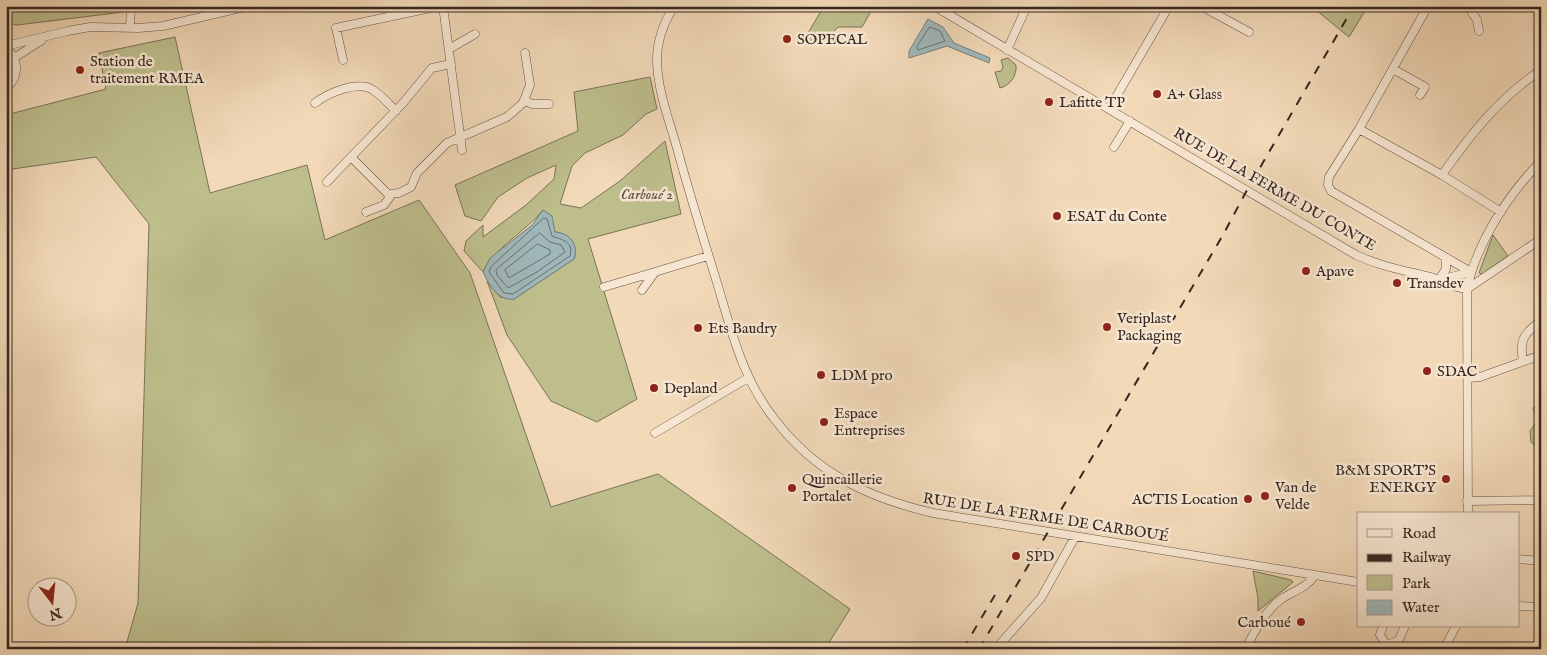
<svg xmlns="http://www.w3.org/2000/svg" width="1547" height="655" font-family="'IM FELL English',serif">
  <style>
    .green { fill: #bebe8d; stroke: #7a7358 }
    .water { fill: #9fb7b9; stroke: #757e7d }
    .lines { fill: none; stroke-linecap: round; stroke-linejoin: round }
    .shore { stroke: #6a706e; stroke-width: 1 }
    .minor-casing { stroke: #655448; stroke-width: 9 }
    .minor { stroke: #f7e6d1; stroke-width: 8 }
    .rail { stroke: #362822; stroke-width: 2; stroke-dasharray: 9 9; stroke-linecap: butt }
    .poi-dot { fill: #8f2418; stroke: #f7e6d1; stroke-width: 2 }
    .labels { text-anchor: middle; stroke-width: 5; stroke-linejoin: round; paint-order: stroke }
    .poi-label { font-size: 15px; fill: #362822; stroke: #f7e6d1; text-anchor: start }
    .street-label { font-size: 15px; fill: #362822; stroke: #f7e6d1 }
    .park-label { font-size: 15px; font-style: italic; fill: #584e3d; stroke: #f7e6d1 }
  </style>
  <rect width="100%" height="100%" fill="#f2d9b8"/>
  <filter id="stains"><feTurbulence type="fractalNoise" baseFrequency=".004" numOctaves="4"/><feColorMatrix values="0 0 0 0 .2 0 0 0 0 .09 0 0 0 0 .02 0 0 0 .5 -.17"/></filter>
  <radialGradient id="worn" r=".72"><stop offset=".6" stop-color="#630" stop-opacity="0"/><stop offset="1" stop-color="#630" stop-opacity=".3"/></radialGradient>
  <path class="green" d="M6,6H124V12L17,25L6,24Z
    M824,6H874L862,27H838L820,46L805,38Z
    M1311,6H1368L1349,37Z
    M175,37L210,193L307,165L325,240L419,200L470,273L551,507L658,474L850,609L825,649H125L138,603L149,224L96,157L6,170V115L106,89L99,53Z
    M1008,58L1016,65C1017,75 1011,85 1000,88L995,72L1001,71L1003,67L1001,60Z
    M650,77L657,109L646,114L623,135L585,153L572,166L560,204L581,208L620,181L665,141L681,214L588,239L637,399L597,422L551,401L507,335L487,281L500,297L514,299L574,259C578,245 570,233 555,232L543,210C526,231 492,250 483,272L464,251L466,241L483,225V237L526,205L554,179L556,165L527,178L498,197L481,221L465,216L455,185L578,131L574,92Z
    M1493,235L1508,256L1482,274L1479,273Z
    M1541,405V439L1536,446L1531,442L1530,431L1537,421L1533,408Z
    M1253,571L1291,580L1293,582L1258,611V598Z"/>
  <path class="water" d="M928,19L943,27L954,43L990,58L989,63L947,46L909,58V51Z
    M543,210L552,216L555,232C570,233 579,245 574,259L514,299C498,301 489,285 483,272L490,258L532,225Z"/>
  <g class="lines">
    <path class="shore" d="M930,27L940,31L945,41L918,50L917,47Z
      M544,218L547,219L552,236C562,240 574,241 570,256L513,294L504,293L489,272L491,267Z
      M540,233L550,242L561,245L565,252L537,272L508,288L497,275L496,270Z
      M538,244L550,250V254L509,278L505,270Z"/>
    <g class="minor-casing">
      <path id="minor" d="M443,6L462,150
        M675,6C664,20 657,42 657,59C657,93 672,127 680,159C692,202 705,244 718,286C732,334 744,382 776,421C817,474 869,498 933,513L1358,582
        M934,6L1356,255C1382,267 1407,271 1434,278C1445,281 1456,289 1467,289
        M1201,6L1249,32
        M1428,6L1359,129L1329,177L1328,185L1331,191L1471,272
        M1468,6L1477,20L1479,31
        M130,28L131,6
        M6,46L68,31L90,27L138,28L163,26L249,6
        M6,48C19,59 20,77 6,88
        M449,49L475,34
        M1007,50L1027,6
        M14,58L42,40
        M343,60L336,28L440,6
        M1393,69L1425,87L1420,95
        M524,100L532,104H549
        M315,103C328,93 358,80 373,90C381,95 389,104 396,111
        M1109,109L1169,6
        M1359,129L1442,175L1501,212
        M1114,147L1130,121
        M352,158L388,194L399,193L411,187L417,173L447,143L507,117L523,103L530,85L525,53
        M1442,175C1470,135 1499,98 1541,70
        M327,182L403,103L432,68L451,64
        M366,212L384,205L392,194
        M1439,280L1471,272
        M1439,280L1446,269V259
        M604,287L655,272
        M1467,289L1541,239
        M642,290L655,272L708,256
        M1523,361C1519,340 1524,333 1541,321
        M1468,378L1480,377L1541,355
        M655,433L748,378
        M1467,501L1541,500
        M1468,514L1467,289C1477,242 1508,195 1541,161
        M1518,559L1541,561
        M1539,561L1541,450
        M1518,606L1541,607
        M1383,626L1380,635L1385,643L1390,644L1399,640L1405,626
        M1001,643L1041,598L1075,537
        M1245,649C1255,632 1264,612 1280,600C1292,591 1306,589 1315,575
        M1444,649L1456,626"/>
    </g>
    <use href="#minor" class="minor"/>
    <path class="rail" d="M963,649L995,595
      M979,649L1223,235L1247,190L1354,6"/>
  </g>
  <g class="poi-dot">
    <circle cx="787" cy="39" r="5"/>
    <circle cx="80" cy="70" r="5"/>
    <circle cx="1157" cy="94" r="5"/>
    <circle cx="1049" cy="102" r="5"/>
    <circle cx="1057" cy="216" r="5"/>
    <circle cx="1306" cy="271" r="5"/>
    <circle cx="1397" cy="283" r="5"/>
    <circle cx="1107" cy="327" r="5"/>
    <circle cx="698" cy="328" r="5"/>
    <circle cx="1427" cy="371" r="5"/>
    <circle cx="821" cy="375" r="5"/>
    <circle cx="654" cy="388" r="5"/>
    <circle cx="824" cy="422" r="5"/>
    <circle cx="1446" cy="479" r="5"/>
    <circle cx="792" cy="488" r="5"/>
    <circle cx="1265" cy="496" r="5"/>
    <circle cx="1248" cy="499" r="5"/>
    <circle cx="1016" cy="556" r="5"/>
    <circle cx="1301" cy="622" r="5"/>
  </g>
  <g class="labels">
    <g class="poi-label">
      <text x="797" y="44">SOPECAL</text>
      <text x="90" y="66">Station de<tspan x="90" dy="17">traitement RMEA</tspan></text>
      <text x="1167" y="99">A+ Glass</text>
      <text x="1059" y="107">Lafitte TP</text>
      <text x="1067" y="221">ESAT du Conte</text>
      <text x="1316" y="276">Apave</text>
      <text x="1407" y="288">Transdev</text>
      <text x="1117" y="323">Veriplast<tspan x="1117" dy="17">Packaging</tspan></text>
      <text x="708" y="333">Ets Baudry</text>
      <text x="1437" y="376">SDAC</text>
      <text x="831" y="380">LDM pro</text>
      <text x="664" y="393">Depland</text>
      <text x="834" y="418">Espace<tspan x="834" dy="17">Entreprises</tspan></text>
      <text x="1436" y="475" text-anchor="end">B&amp;M SPORT'S<tspan x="1436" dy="17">ENERGY</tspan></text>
      <text x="802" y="484">Quincaillerie<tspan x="802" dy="17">Portalet</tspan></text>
      <text x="1275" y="492">Van de<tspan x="1275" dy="17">Velde</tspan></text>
      <text x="1238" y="504" text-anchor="end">ACTIS Location</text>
      <text x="1026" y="561">SPD</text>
      <text x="1291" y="627" text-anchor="end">Carboué</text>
    </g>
    <g class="street-label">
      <text transform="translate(1275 189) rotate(30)" y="5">RUE DE LA FERME DU CONTE</text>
      <text transform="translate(1046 517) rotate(9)" y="5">RUE DE LA FERME DE CARBOUÉ</text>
    </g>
    <g class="park-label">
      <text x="647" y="199">Carboué 2</text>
    </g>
  </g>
  <rect width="1547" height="655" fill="none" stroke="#f2d9b8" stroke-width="25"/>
  <rect x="8" y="8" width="1532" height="640" fill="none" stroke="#362822" stroke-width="2.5"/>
  <rect x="12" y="12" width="1522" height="630" fill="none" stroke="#362822"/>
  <rect x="1357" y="512" width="162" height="115" fill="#f7e6d1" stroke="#aa9a8b"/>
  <rect x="1367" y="529" width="25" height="8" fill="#f7e6d1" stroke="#aa9a8b"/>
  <text x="1402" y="538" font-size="15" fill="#362822">Road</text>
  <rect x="1367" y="554" width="25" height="8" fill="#362822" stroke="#aa9a8b"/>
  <text x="1402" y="562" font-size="15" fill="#362822">Railway</text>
  <rect x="1367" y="575" width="25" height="15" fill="#bebe8d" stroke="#aa9a8b"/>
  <text x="1402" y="588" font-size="15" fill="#362822">Park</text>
  <rect x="1367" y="600" width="25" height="15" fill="#9fb7b9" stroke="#aa9a8b"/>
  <text x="1402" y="612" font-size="15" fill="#362822">Water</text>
  <g transform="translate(52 602) rotate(164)"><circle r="24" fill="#f7e6d1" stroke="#aa9a8b"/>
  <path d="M0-4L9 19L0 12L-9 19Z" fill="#8f2418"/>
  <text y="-8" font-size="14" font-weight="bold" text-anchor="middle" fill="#362822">N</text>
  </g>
  <rect width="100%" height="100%" filter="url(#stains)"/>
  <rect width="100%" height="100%" fill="url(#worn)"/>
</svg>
